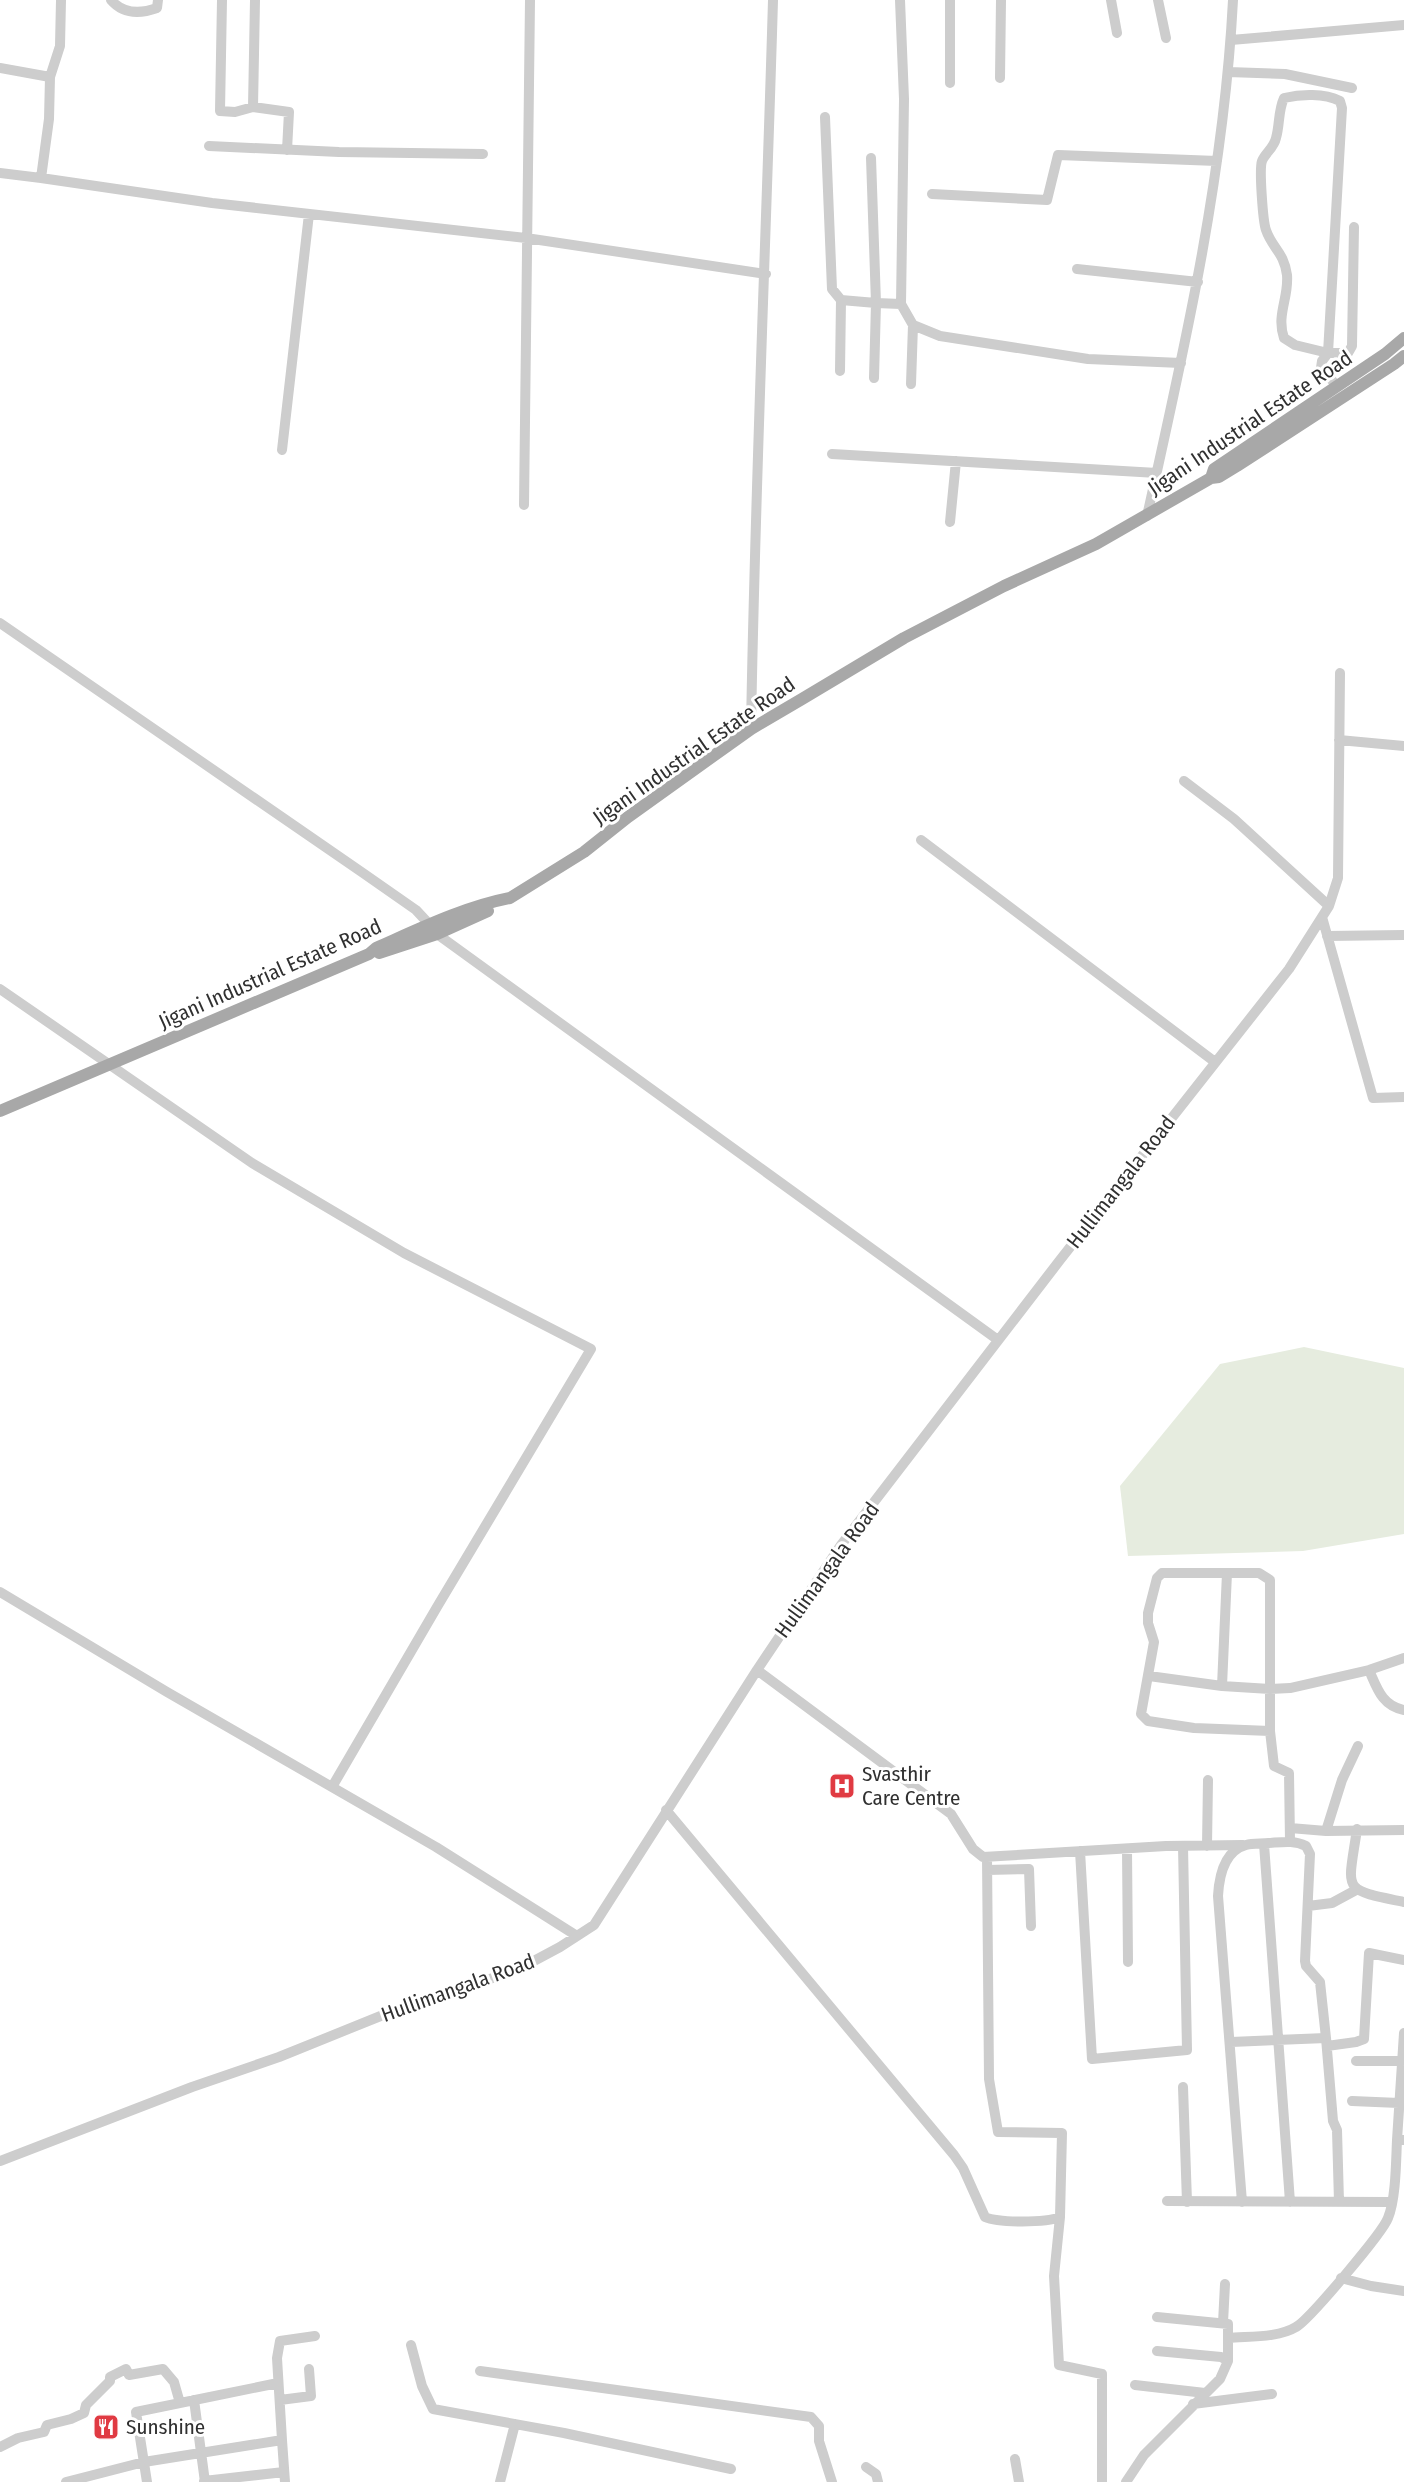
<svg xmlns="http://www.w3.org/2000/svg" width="1404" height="2482" font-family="'Fira Sans Condensed',sans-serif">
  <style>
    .green { fill: #e6ecdf }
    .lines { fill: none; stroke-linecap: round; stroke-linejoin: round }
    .minor { stroke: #cdcdcd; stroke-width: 10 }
    .major { stroke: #a8a8a8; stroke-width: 12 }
    .labels { text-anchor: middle; stroke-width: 6; stroke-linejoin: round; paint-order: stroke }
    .street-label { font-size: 21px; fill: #303030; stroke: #fff }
    .poi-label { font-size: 21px; fill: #303030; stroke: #fff; text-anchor: start }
  </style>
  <rect width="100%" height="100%" fill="#fff"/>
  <path class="green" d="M1304,1347L1404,1368V1534L1303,1551L1128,1556L1120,1486L1220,1364Z"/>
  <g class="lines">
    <path class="minor" d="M111,0C123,14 140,14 157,8L158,0
      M222,0L220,111L235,112L253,107L255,0
      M900,0L904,99L901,304L913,325L940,336L1088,359L1181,363
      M950,0V83
      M1111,0L1117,33
      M1158,0L1166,38
      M1231,40L1404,25
      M0,68L50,77
      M1228,72L1285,74L1352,88
      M1000,78L1001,0
      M253,107L289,112L287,150
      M825,117L832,289L841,300L876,303L874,378
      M209,146L339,152L483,154
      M871,158L876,303L901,304
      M0,173L41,178L49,119L50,77L60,46L61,0
      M41,178L212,203L526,238L766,274
      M932,194L1047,200L1058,155L1217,161
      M1077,269L1198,282
      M840,371L841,300
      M911,384L913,325
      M1337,386L1321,368L1322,361L1328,353L1295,345L1284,338C1276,315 1289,298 1287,275C1284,252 1272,248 1266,230C1263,222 1259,169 1262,161C1265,153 1274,148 1276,138C1280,124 1278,111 1284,98C1301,94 1324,93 1340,101L1342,108L1328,353H1348L1352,346L1354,227
      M282,450L309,214
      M832,454L1157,473
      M524,505L530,0
      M1147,516C1185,346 1224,175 1233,0
      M950,522L956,461
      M0,623L363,873L416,910L429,924
      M751,729C755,486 766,243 773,0
      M1339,740L1404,746
      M1184,781L1234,819L1329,906
      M921,840L1215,1062
      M1322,917L1373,1098L1404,1097
      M437,934L998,1340
      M1327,936L1404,935
      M0,989L252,1163L404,1253L591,1349L437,1607L332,1787
      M0,1592L167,1692L436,1847L577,1936
      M757,1670L951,1814L973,1849L983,1857L1166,1846L1243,1845
      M1369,1670C1377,1688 1382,1706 1404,1710
      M1149,1676L1222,1686L1270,1689L1290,1688L1369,1670L1404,1658
      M1222,1686L1227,1573
      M1270,1731L1194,1728L1148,1721L1141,1714L1154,1642L1148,1623V1613L1157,1578L1162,1573H1259L1270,1580V1731L1274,1766L1289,1773L1290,1841
      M666,1810L954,2155L963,2168L985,2217C998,2223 1046,2223 1060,2217
      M1290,1828L1326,1831L1404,1830
      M1357,1829C1348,1892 1340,1889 1404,1902
      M1326,1831L1342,1780L1358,1746
      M1264,1844L1290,2202
      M1207,1846L1208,1780
      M1127,1849L1128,1962
      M1080,1851L1092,2059L1187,2050L1183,1846
      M987,1857L989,2079L998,2132L1062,2133L1060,2217L1054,2276L1059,2365L1102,2374V2482
      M987,1870L1029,1869L1031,1926
      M1308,1906L1332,1903L1356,1890
      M1231,2042L1326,2038L1333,2121L1337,2130L1339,2202
      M1327,2046L1356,2042L1364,2039L1369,1953L1404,1960
      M1356,2061H1401
      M1183,2087L1187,2202
      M1352,2101L1399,2103
      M1397,2140L1404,2033
      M0,2161L192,2087L279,2057L393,2011L517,1970L560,1947L594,1925L757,1670L841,1545L1060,1260L1289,969L1329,906L1338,878L1340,673
      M1167,2201L1391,2202
      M1242,2202L1218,1896C1219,1878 1224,1851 1246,1845C1253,1843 1262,1844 1269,1843C1283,1842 1294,1840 1306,1846L1310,1854L1305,1961L1306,1966L1320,1982L1326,2038
      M1341,2278L1371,2286L1404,2291
      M1157,2317L1228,2324V2338
      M1223,2323L1225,2284
      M411,2345L422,2386L433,2409L564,2433L731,2469
      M1157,2351L1221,2357L1228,2361
      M480,2371L811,2417L819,2426V2441L832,2482
      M1135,2385L1205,2393
      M194,2400L205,2482
      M280,2400L311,2396L309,2369
      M1193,2404L1272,2394
      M282,2440L277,2358L280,2341L315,2336
      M0,2447L18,2438L44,2432L47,2425L71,2419L84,2413L86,2405L110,2381V2377L126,2369L129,2375L163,2369L174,2382L180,2403
      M1015,2459L1019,2482
      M866,2467L876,2474L878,2482
      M204,2481L284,2472
      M66,2482L144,2462L282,2440L285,2482
      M147,2482L136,2412L278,2383
      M500,2482L515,2424
      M1126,2482L1144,2455L1220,2379L1228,2361V2338C1249,2336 1278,2338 1296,2327C1309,2320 1383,2232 1388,2218C1396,2199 1396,2161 1397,2140H1404"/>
    <path class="major" d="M1211,478L1219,477L1237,466L1394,364L1404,356
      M379,953L437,934L488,911
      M0,1111L369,954L376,948C419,929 464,907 510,898L584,852L628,817L751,729L802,699L904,638L1004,586L1096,544L1211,478L1214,469L1385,354L1404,338"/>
  </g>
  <defs>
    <g id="hospital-square" transform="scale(1.35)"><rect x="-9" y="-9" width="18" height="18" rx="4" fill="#e03a42" stroke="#fff"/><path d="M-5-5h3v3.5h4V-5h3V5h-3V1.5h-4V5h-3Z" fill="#fff"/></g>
    <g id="restaurant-square" transform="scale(1.35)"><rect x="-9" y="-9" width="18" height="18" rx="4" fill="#e03a42" stroke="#fff"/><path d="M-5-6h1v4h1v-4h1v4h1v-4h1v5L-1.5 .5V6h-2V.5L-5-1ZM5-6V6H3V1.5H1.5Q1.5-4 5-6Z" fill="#fff"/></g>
  </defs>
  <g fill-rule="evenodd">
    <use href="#hospital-square" x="842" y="1786"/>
    <use href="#restaurant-square" x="106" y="2427"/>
  </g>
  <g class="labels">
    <g class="street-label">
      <text transform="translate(1250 423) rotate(-34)" y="7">Jigani Industrial Estate Road</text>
      <text transform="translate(694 751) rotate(-35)" y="7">Jigani Industrial Estate Road</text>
      <text transform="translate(270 974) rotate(-24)" y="7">Jigani Industrial Estate Road</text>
      <text transform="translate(1121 1182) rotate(-52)" y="7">Hullimangala Road</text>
      <text transform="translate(827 1570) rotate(-54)" y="7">Hullimangala Road</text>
      <text transform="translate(458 1988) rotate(-20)" y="7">Hullimangala Road</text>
    </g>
    <g class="poi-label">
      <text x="862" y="1781">Svasthir<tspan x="862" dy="24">Care Centre</tspan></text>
      <text x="126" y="2434">Sunshine</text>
    </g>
  </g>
</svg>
